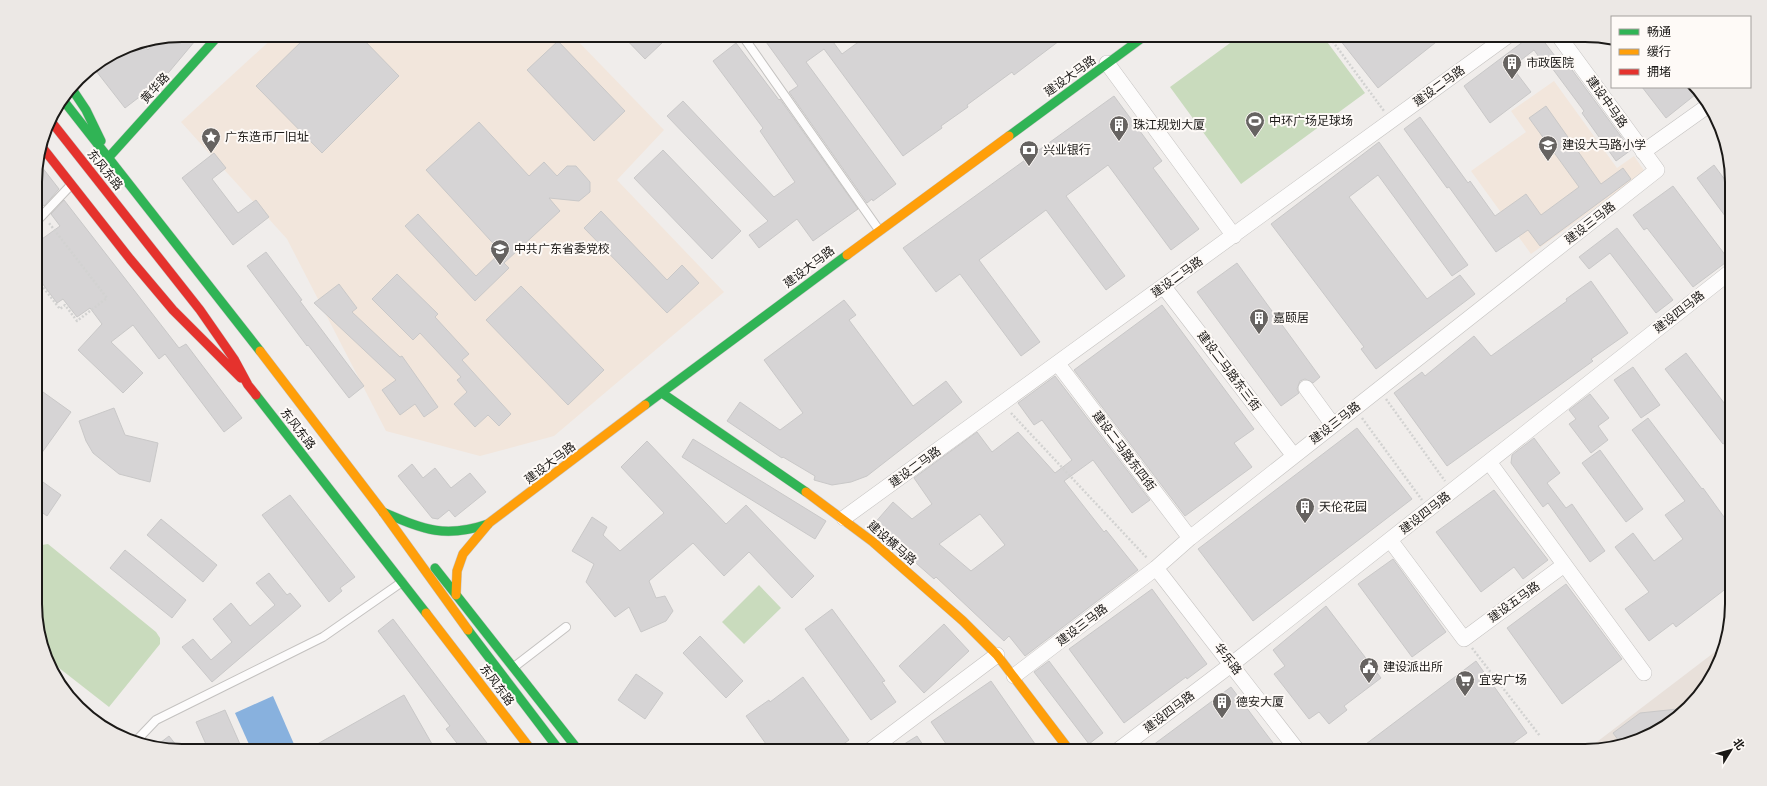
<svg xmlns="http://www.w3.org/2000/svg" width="1767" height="786" font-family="'DM Sans','Noto Sans SC',sans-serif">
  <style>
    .built { fill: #e8e0da }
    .education { fill: #f2e6dc }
    .green { fill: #c9dbbd }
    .water { fill: #88b1de }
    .building { fill: #d6d4d5; stroke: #c9c8c8; fill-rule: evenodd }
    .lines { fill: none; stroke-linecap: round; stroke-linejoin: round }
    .lane-casing { stroke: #c4c2c0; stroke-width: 10 }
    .street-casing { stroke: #c4c2c0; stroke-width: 16 }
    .fast-casing { stroke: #c4c2c0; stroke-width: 10 }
    .slow-casing { stroke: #c4c2c0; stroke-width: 10 }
    .jam-casing { stroke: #c4c2c0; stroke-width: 10 }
    .path { stroke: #d2d2d1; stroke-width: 2.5; stroke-dasharray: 2 2; stroke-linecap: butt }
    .lane { stroke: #fdfcfc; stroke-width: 8 }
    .street { stroke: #fdfcfc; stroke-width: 15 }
    .fast { stroke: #30b455; stroke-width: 9 }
    .slow { stroke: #ff9f0a; stroke-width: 9 }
    .jam { stroke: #e5322d; stroke-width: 9 }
    .labels { text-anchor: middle; stroke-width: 4; stroke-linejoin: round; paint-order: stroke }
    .poi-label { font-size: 12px; fill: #1b1917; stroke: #fefaf7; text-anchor: start }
    .street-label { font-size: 12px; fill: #1b1917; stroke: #fefaf7 }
    .rim { fill: none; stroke: #1b1917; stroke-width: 2 }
  </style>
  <rect width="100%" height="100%" fill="#f0edeb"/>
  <path class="built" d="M1724,645L1721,660L1701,694L1674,721L1632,743L1594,751H1585Z"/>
  <path class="education" d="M276,35H572L664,130L617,180L724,292L554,436L480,456L386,431L287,239L181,122Z
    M1554,81L1617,168L1634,156L1645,172L1531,254L1471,171L1526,132L1511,111Z"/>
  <path class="green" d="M1241,35H1322L1365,93L1241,184L1170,87Z
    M48,544L156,632L160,638V644L109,707L45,657L36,623V554L42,545Z
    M759,585L781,608L744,644L722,622Z"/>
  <path class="water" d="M273,696L297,751H252L235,713Z"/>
  <path class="building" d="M182,35H200L164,78L125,108L93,67L126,46L142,43L148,50L156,40Z
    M308,35H359L399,76L322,153L256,86Z
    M622,35H655L662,43L645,59Z
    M761,35H828L842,54L868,35H1067L1014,75L1012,72L967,105L968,107L941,126L942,128L903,156L824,49L806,62L896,184L873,201L872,199L867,203L789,92L798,86Z
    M1336,35H1445L1378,88Z
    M1532,35H1539L1558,60L1547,68L1534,50L1512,67L1531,92L1490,123L1464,86Z
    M558,41L625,111L594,141L527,70Z
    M736,43L779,100L780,99L858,209L813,241L797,219L759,248L749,235L768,221L667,116L683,101L774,197L795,182L760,131L763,128L713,61Z
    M1564,59L1631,150L1616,161L1582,113L1584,111L1552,68Z
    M1642,87H1696L1700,91L1666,118Z
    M1114,96L1162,161L1153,168L1199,229L1171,250L1108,165L1066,196L1125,276L1106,290L1046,210L979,260L1040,342L1021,356L960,274L936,292L903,248Z
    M1546,106L1601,184L1623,168L1631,179L1540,246L1528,230L1496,252L1449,187L1447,188L1404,129L1420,117L1468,183L1470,181L1495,216L1526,194L1541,215L1579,187L1529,118Z
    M479,122L529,176L544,162L557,176L567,166H576L590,182V192L579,201L549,198L560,211L504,263L509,268L475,301L405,226L418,214L476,276L501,252L426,170Z
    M1379,142L1468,265L1452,276L1378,175L1349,197L1427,299L1460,275L1475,294L1376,369L1361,349L1364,347L1271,224Z
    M663,150L741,231L712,259L634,178Z
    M214,153L226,168L212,179L238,213L256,200L269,217L233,245L182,178Z
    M38,162L59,189L44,206L35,196V173Z
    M1714,165L1731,188V224L1697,178Z
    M1673,186L1729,260L1693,287L1647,228L1644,230L1633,215Z
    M64,200L179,348L186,344L242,418L224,432L165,354L159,359L133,325L111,342L143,373L123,393L78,350L102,324L90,308L77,317L63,299L57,303L36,275L42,270L36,262L35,244L60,226L51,214Z
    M601,211L667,280L682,265L699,283L667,313L584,228Z
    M1617,228L1673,300L1656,313L1610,253L1589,269L1579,257Z
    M266,252L302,300L300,301L364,386L349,398L308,345L307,346L247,266Z
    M1237,263L1320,377L1313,383L1305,379L1300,381L1297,389L1299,393L1281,406L1197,292Z
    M397,274L438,314L435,317L469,354L462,360L511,414L499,426L488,415L475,427L454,404L467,392L457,380L461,377L420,333L413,340L372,299Z
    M1591,281L1628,333L1591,359L1593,361L1553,390L1447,466L1394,393L1422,372L1425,376L1474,336L1491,356L1567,301L1566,299Z
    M339,284L357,308L352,312L400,357L402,356L438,407L424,417L415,404L400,415L382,390L396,380L314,303Z
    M521,286L604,370L568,405L486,320Z
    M844,300L856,315L849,320L913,406L946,381L962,402L867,476L851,482L832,485L814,480L815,476L783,457L782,458L727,421L740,402L780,430L803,413L764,360Z
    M1162,305L1254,429L1234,443L1252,467L1185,516L1074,370Z
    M1686,353L1731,412L1732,438L1723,444L1665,369Z
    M1633,367L1660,405L1641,418L1614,380Z
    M1055,376L1150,500L1132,513L1093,460L1064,481L1104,532L1106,530L1138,570L1025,656L1009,636L1004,641L936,577L934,579L873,525L893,502L912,519L932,504L914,478L977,432L992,452L1018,432L1055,473L1072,460L1042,420L1034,425L1018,403ZM980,514L1005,545L971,571L939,544Z
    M36,387L71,412L36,461Z
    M1590,394L1609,418L1598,426L1608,440L1591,453L1569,424L1576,419L1569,410Z
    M114,408L125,435L158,443L150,482L119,474L93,453L86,441L79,421Z
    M1648,418L1702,489L1703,488L1732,528V584L1676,627L1673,623L1649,641L1625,609L1649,592L1615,547L1633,533L1654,561L1683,539L1665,515L1685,501L1632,430Z
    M1357,428L1412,499L1253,621L1198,549Z
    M1534,438L1560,473L1547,483L1566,508L1572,504L1605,551L1590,562L1548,503L1543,507L1511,463L1512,455Z
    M693,439L826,521L815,539L682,457Z
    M647,441L726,524L746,505L814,576L792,598L749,552L724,576L693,543L649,581L656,598L665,596L673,611L666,621L641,632L629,607L615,617L586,582L594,564L572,551L592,517L607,527L603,535L620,551L664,513L621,467Z
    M1600,450L1643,509L1626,522L1582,463Z
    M412,464L423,478L435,468L451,488L470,473L486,492L455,517L449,510L438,519L432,518L398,476Z
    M36,477L61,495L47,516L36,508Z
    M1494,490L1548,560L1523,579L1514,567L1481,592L1436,532Z
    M290,495L355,577L340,588L342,591L329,602L262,515Z
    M161,519L217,565L203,582L147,535Z
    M125,550L186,600L172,618L110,568Z
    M1393,559L1446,632L1412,657L1358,584Z
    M269,573L287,595L290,593L301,606L212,682L182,647L193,639L211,660L232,642L213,619L231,603L250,626L275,605L256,583Z
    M1566,584L1622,659L1562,704L1507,628Z
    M1152,589L1207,664L1187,679L1186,677L1124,723L1069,649Z
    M1326,606L1381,678L1344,706L1347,710L1329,724L1319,712L1309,719L1274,674L1285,666L1273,650Z
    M832,609L885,681L882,682L896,702L871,720L805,629Z
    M393,619L493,751H463L446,729L450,726L378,631Z
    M944,624L969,651L924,693L899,666Z
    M700,636L743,681L726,698L683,653Z
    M1049,661L1103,733L1089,744L1034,672Z
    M1476,661L1527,733L1502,751H1371L1366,744Z
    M636,674L663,693L645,719L618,700Z
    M803,677L849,740L834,751H771L746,716L769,700L770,702Z
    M991,681L1040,751H951L931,722Z
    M1231,687L1279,751H1145Z
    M404,695L436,751H305Z
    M1687,708L1674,721L1632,743L1622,745L1613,733L1640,713Z
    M225,710L243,751H209L196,722Z
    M169,736L180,750L156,746Z
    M917,736L927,751H893Z"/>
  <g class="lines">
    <g class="lane-casing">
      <path id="lane" d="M742,35L879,230
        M35,223L71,185
        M514,667L566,627
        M135,742L156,720L323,637L402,582"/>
    </g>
    <g class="street-casing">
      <path id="street" d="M1107,63L1234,236
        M1643,152L1709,105
        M1164,287L1294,456
        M1058,364L1190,538
        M1306,388L1333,425
        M1489,462L1644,673
        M844,518L1509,35
        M1390,540L1464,639L1564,565
        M1156,568L1298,751
        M1014,676L1156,568L1190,538L1657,170L1558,35
        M869,751L997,655
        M1117,751L1232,664L1730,272"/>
    </g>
    <g class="fast-casing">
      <path id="fast" d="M72,89L86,110L101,141
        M63,100L260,351
        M1009,136L1146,35
        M109,157L219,35
        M662,393L806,492
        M256,395L426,613
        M645,405L847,255
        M383,512C423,529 444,539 488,524
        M435,568L579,751
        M468,630L560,751"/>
    </g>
    <g class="slow-casing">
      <path id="slow" d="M847,255L1009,136
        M260,351L383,512L468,630
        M806,492L873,542L963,621L997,655L1070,751
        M456,595L457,571L463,554L489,523L645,405
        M426,613L532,751"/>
    </g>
    <g class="jam-casing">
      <path id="jam" d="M50,120L200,310L234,359L248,385L256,395
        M42,147L130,259L173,310L241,378"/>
    </g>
    <path class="path" d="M1328,35L1384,111
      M36,278L60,309L65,305L77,321L107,298L49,223
      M1386,399L1445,481
      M1011,413L1147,558
      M1362,418L1422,500
      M1472,648L1540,736"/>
    <use href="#lane" class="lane"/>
    <use href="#street" class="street"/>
    <use href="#fast" class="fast"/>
    <use href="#slow" class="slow"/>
    <use href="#jam" class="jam"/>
  </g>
  <defs>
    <g id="building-pin" transform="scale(1)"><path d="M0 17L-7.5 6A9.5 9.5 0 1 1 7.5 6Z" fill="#666361" stroke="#fefaf7"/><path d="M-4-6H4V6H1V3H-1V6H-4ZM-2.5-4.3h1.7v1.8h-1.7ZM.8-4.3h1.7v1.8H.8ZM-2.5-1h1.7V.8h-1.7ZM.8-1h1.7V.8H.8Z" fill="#fff"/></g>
    <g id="stadium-pin" transform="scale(1)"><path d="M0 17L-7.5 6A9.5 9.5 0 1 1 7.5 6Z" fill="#666361" stroke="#fefaf7"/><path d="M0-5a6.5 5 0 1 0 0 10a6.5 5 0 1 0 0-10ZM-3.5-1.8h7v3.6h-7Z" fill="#fff"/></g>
    <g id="sight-pin" transform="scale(1)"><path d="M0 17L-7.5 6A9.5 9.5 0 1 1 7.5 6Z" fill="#666361" stroke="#fefaf7"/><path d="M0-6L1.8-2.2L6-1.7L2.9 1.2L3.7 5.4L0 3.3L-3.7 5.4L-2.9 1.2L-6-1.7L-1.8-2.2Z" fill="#fff"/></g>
    <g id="school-pin" transform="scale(1)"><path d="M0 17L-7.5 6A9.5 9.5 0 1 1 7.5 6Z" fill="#666361" stroke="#fefaf7"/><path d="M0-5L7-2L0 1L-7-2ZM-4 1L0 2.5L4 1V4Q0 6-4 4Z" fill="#fff"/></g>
    <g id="bank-pin" transform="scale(1)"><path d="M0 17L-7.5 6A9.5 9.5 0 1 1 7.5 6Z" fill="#666361" stroke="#fefaf7"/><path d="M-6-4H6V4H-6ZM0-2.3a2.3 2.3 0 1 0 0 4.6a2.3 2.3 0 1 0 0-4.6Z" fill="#fff"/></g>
    <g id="university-pin" transform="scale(1)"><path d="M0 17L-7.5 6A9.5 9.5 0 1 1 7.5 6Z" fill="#666361" stroke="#fefaf7"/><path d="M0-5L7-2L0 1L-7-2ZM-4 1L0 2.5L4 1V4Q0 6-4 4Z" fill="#fff"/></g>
    <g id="civic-pin" transform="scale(1)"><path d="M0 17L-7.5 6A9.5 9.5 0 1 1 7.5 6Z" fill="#666361" stroke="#fefaf7"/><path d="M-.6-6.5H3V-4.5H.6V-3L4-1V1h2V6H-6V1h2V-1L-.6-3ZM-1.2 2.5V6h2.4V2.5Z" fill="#fff"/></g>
    <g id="supermarket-pin" transform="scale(1)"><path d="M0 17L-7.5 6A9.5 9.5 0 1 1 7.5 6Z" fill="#666361" stroke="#fefaf7"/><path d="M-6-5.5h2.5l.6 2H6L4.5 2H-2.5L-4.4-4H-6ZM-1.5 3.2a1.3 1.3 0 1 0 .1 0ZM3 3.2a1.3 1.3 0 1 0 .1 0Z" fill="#fff"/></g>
  </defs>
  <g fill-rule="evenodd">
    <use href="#building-pin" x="1512" y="63"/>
    <use href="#stadium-pin" x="1255" y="121"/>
    <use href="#building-pin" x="1119" y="125"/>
    <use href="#sight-pin" x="211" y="137"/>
    <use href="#school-pin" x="1548" y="145"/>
    <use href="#bank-pin" x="1029" y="150"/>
    <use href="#university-pin" x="500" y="249"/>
    <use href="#building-pin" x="1259" y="318"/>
    <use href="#building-pin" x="1305" y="507"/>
    <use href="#civic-pin" x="1369" y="667"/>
    <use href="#supermarket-pin" x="1465" y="680"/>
    <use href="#building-pin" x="1222" y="702"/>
  </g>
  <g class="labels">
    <g class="poi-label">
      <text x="1526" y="67">市政医院</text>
      <text x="1269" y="125">中环广场足球场</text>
      <text x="1133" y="129">珠江规划大厦</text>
      <text x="225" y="141">广东造币厂旧址</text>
      <text x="1562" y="149">建设大马路小学</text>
      <text x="1043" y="154">兴业银行</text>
      <text x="514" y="253">中共广东省委党校</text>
      <text x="1273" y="322">嘉颐居</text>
      <text x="1319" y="511">天伦花园</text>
      <text x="1383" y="671">建设派出所</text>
      <text x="1479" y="684">宜安广场</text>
      <text x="1236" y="706">德安大厦</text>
    </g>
    <g class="street-label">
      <text transform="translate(1070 76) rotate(-36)" y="4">建设大马路</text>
      <text transform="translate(1439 86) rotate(-36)" y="4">建设二马路</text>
      <text transform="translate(155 88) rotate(-48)" y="4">黄华路</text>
      <text transform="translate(1607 102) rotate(54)" y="4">建设中马路</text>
      <text transform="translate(105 170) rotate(51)" y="4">东风东路</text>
      <text transform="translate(1590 223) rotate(-38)" y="4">建设三马路</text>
      <text transform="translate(809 267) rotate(-37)" y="4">建设大马路</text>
      <text transform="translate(1177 277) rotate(-36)" y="4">建设二马路</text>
      <text transform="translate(1679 312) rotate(-38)" y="4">建设四马路</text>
      <text transform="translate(1229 371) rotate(53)" y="4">建设二马路东三街</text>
      <text transform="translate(1335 423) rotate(-38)" y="4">建设三马路</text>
      <text transform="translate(298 429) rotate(52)" y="4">东风东路</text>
      <text transform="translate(1124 451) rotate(53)" y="4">建设二马路东四街</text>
      <text transform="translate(550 463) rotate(-37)" y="4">建设大马路</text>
      <text transform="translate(915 467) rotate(-36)" y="4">建设二马路</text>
      <text transform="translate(1425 513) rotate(-38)" y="4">建设四马路</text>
      <text transform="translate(892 543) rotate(41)" y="4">建设横马路</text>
      <text transform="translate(1514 602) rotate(-36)" y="4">建设五马路</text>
      <text transform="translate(1082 625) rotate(-37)" y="4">建设三马路</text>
      <text transform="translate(1228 659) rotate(52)" y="4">华乐路</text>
      <text transform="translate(497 685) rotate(53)" y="4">东风东路</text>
      <text transform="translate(1169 712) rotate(-37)" y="4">建设四马路</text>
    </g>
  </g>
  <path d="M0 0H1767V786H0ZM182 42H1585A140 140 0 0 1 1725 182V604A140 140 0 0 1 1585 744H182A140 140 0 0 1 42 604V182A140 140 0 0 1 182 42Z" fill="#ece8e5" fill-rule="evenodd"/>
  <path class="rim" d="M182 42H1585A140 140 0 0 1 1725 182V604A140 140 0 0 1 1585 744H182A140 140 0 0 1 42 604V182A140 140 0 0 1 182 42Z"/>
  <rect x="1611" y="16" width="140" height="72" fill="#fefaf7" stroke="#a3a09d"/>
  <rect x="1619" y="29" width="20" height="6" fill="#30b455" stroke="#a3a09d"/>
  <text x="1647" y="36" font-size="12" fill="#1b1917">畅通</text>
  <rect x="1619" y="49" width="20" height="6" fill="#ff9f0a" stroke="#a3a09d"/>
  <text x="1647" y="56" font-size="12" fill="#1b1917">缓行</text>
  <rect x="1619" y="69" width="20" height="6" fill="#e5322d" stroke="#a3a09d"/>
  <text x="1647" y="76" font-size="12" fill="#1b1917">拥堵</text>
  <g transform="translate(1731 750) rotate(53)" stroke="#fefaf7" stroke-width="3" paint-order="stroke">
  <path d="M0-3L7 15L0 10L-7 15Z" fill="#1b1917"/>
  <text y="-6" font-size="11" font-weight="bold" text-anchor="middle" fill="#1b1917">北</text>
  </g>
</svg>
